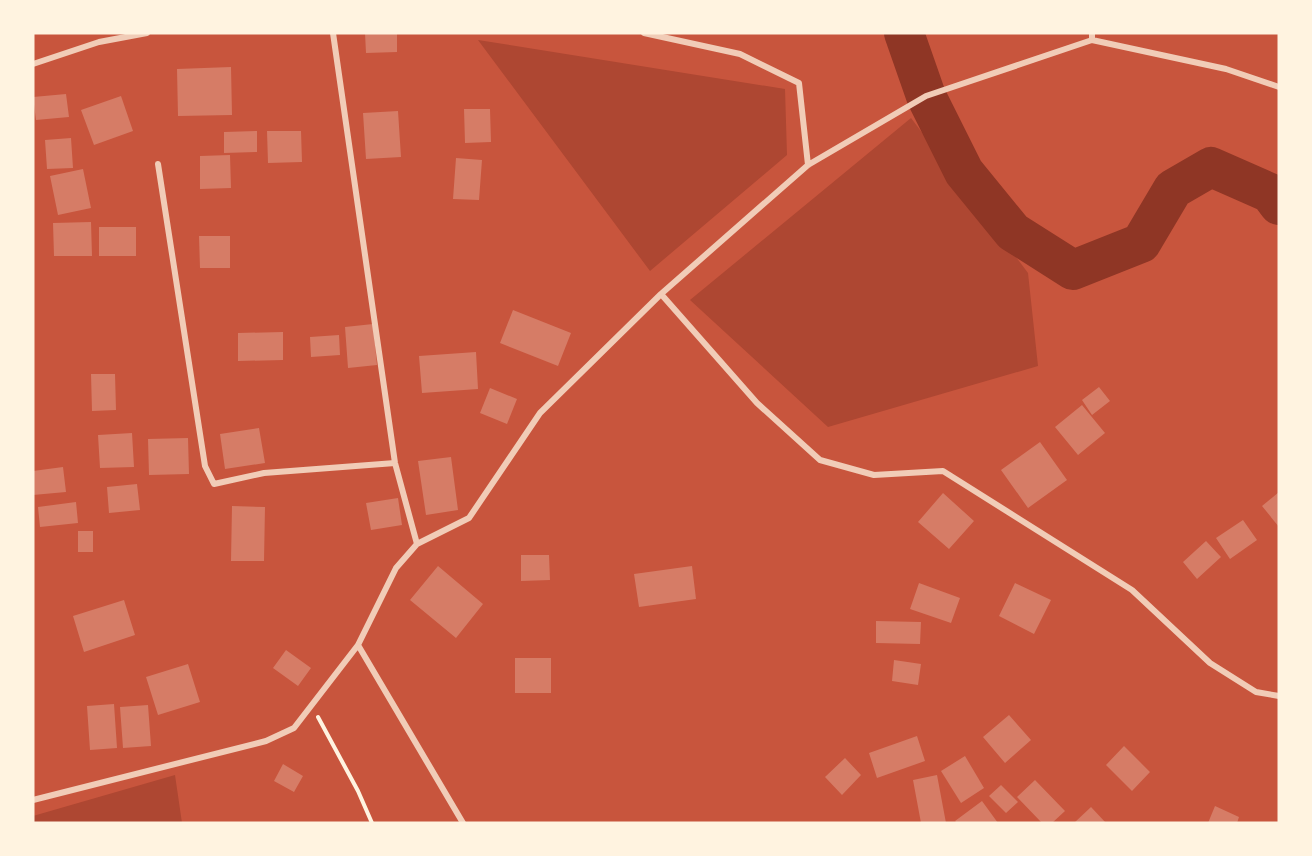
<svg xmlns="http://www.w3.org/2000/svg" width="1312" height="856" font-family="'Titillium Web',sans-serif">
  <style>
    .green { fill: #ae4732 }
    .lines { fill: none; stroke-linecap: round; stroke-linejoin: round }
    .river { stroke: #8f3625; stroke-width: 40 }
    .building { fill: #d67c66 }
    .path { stroke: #fff3e0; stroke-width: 4 }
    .minor { stroke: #f1ccb7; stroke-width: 6 }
  </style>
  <rect width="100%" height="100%" fill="#c8553d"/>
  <path class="green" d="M478,40L785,89L787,155L650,271Z
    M911,118L1028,273L1038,366L828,427L690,300Z
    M175,775L182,823H33V816Z"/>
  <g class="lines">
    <path class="river" d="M904,33L926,96L964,172L1013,232L1073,270L1141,243L1173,189L1211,167L1270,193L1279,205"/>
  </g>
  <path class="building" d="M365,33H397V52L366,53Z
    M231,67L232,115L178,116L177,69Z
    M66,94L69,117L36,120L33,97Z
    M121,96L133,131L94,145L81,110Z
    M464,109H490L491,142L465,143Z
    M398,111L401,157L366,159L363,113Z
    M257,131V152L224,153V132Z
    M267,131H301L302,162L268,163Z
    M71,138L73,168L47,169L45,140Z
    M230,155L231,188L200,189V156Z
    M456,158L482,160L479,200L453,199Z
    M83,169L91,208L58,215L50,176Z
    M91,222L92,256H54L53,223Z
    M99,227H136V256H99Z
    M199,236H230V268H200Z
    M513,310L571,333L558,366L500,343Z
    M373,324L377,365L348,368L345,327Z
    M283,332V360L238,361V333Z
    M339,335L340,355L311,357L310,337Z
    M476,352L478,389L422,393L419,356Z
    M91,374H115L116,410L92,411Z
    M1099,387L1110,401L1092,415L1082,400Z
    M490,388L517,399L507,424L480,413Z
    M1082,405L1105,433L1078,455L1055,427Z
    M259,428L265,463L225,469L220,434Z
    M132,433L134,467L100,468L98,435Z
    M188,438L189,474L149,475L148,439Z
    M1040,442L1067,480L1028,508L1001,470Z
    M451,457L458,510L426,515L418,461Z
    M63,467L66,492L33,495V471Z
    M137,484L140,510L109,513L107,487Z
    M1279,492V527L1262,506Z
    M943,493L974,521L949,549L918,522Z
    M398,498L402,525L371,530L366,503Z
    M76,502L78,523L40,527L38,507Z
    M232,506L265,507L264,561H231Z
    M1243,520L1257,540L1230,559L1216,538Z
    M78,531H93V552H78Z
    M1206,541L1221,557L1197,579L1183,562Z
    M521,555H549L550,580L521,581Z
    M438,566L483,604L456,638L410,600Z
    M692,566L696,599L639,607L634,574Z
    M919,583L960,598L951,623L910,609Z
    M1015,583L1051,600L1034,634L999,616Z
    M124,600L135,635L84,652L73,616Z
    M876,621L921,622L920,644L876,643Z
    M286,650L311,668L298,686L273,668Z
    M515,658H551V693H515Z
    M894,660L921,664L918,685L892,681Z
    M188,664L200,702L158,715L146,677Z
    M114,704L117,748L90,750L87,706Z
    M148,705L151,746L123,748L120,707Z
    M1009,715L1031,740L1005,763L983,737Z
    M917,736L925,761L877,778L869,753Z
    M1124,746L1150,772L1132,791L1106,765Z
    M965,756L984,788L961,803L941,771Z
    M845,758L861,775L842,795L825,777Z
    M283,764L303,776L294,792L274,781Z
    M937,775L946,823H921L913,780Z
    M1035,780L1065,811L1052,823H1042L1017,797Z
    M1001,785L1018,802L1006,813L989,796Z
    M982,801L998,823H957L955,821Z
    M1215,806L1239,817L1237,823H1208Z
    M1091,807L1106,823H1074Z"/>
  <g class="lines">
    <path class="path" d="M318,717L358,791L372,823"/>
    <path class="minor" d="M333,33L395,463L417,544
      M644,33L740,54L799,83L808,165
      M1092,33V40L1226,69L1279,87
      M33,64L99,42L147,33
      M158,164L205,466L214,484L264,473L395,463
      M661,294L757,403L820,460L874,475L943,471L1132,590L1210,663L1256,692L1279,696
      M358,645L463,823
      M33,800L266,741L294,728L358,645L396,568L417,544L469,518L540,413L661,294L808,165L926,96L1092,40"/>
  </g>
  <rect width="1312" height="856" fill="none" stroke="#fff3e0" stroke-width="69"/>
</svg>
